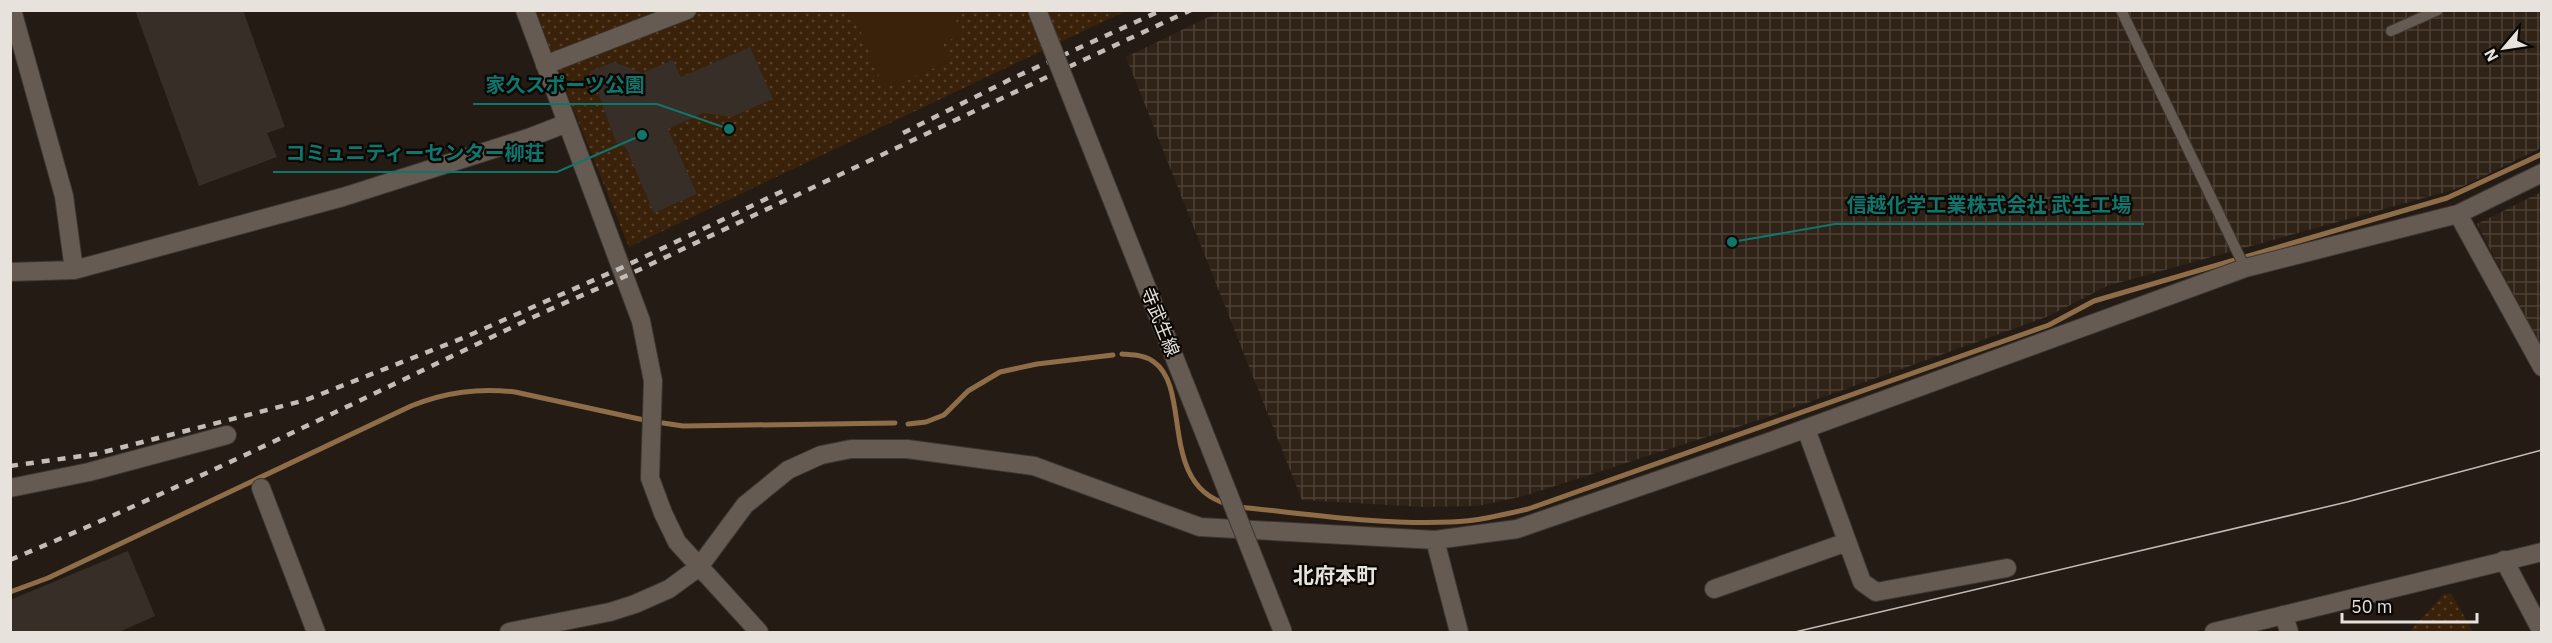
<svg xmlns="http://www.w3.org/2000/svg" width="2552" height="643" font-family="'IBM Plex Sans','Noto Sans JP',sans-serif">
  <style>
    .industrial { fill: url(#industrial-grid) }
    .park { fill: url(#park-dots) }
    .garden { fill: #39210a }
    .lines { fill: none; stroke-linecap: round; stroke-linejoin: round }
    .stream { stroke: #8e6d48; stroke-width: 5 }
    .building { fill: #372e27 }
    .lane-casing { stroke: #3d3632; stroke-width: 12 }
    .street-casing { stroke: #3d3632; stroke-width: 20 }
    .secondary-casing { stroke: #3d3632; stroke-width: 20 }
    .lane { stroke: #655b52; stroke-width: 10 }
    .street { stroke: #655b52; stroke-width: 18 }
    .secondary { stroke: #655b52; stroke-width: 18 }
    .tram { stroke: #c3bcb7; stroke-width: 1.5 }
    .rail { stroke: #c3bcb7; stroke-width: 4.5; stroke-dasharray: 8 8; stroke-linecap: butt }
    .secondary-bridge-casing { stroke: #3d3632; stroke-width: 20; stroke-linecap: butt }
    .secondary-bridge { stroke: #655b52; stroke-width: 18 }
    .labels { text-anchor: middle; stroke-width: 4.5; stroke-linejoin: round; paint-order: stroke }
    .street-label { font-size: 18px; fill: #e8e2dd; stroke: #0a0704 }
    .quarter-label { font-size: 21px; font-weight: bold; fill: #e8e2dd; stroke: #0a0704 }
    .leader { fill: none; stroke: #0f766e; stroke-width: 2 }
    .callout-dot { fill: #0f766e; stroke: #0a0704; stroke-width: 2 }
    .callout-label { font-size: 20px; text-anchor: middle; font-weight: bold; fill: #0f766e; stroke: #0a0704; stroke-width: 4.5; stroke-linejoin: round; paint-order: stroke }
  </style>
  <defs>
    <pattern id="industrial-grid" width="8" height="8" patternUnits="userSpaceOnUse" patternTransform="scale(1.5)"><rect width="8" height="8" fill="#2f2216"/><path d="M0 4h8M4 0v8" fill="none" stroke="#4d4237"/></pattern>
    <pattern id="park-dots" width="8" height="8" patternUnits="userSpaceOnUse" patternTransform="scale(1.5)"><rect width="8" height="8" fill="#39210a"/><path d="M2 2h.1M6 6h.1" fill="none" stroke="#56412d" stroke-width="1.8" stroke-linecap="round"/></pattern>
  </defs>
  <rect width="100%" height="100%" fill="#231b14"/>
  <path class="industrial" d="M1223,10L2541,11V148L2460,188L2107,286L2049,316L1762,419L1524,496L1478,506L1423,507L1302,500L1126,57Z
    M2541,192V348L2477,224Z"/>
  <path class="park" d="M534,11H1126L629,247Z
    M2451,593L2473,632H2409L2444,594Z"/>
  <path class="garden" d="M852,11H952L962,35L942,43L950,62L884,88Z"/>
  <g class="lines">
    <path class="stream" d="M1122,354C1133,355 1145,355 1154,362C1192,389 1158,484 1227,504
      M663,423L683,426L895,423
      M908,424L926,422L944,415L968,391L1000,372L1037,364L1113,355
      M1239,507C1309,514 1381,525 1451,522C1477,521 1502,515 1528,509L2049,325L2094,301L2447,198L2542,154
      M10,592L48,578L411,406C446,392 478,388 515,392L644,420"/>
  </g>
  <path class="building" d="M135,10H243L285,127L267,133L277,157L199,186Z
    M750,47L773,99L732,117L703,113L668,129L697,194L654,213L626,148L616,142L590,71L614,62L642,73L673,60L681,77Z
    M128,551L155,616L117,633H10V600Z"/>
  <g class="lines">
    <g class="lane-casing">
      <path id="lane" d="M2121,10L2245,268
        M2391,31L2438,10"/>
    </g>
    <g class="street-casing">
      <path id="street" d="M12,10L64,196L74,270
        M525,10L641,321L653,381L650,478L663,513L677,542L759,632
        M545,65L687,10
        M2458,214L2542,367
        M10,272L74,270L343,197L531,137L567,123
        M1806,429L1862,582L1876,592L2007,568
        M10,488L89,472L227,435
        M261,488L316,632
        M1435,540L1459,632
        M2504,560L2542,632
        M1714,589L1847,542
        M2284,615L2289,632
        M509,632L610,612L635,604L669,589L699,567L745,505L788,470L821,455L851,449H907L1034,466L1200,527L1435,540L1517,529L1766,443L2245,268L2458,214L2542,173"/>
    </g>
    <g class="secondary-casing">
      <path id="secondary" d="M2214,632L2542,552"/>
    </g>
    <use href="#lane" class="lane"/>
    <use href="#street" class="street"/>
    <use href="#secondary" class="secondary"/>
    <path class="tram" d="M1795,632L2347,502L2542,450"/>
    <path class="rail" d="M903,133L1011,79L1162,10
      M10,466L96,454L306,400L463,338L621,268L789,188
      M10,560C184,487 352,404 521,323C556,306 593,291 628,275C816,186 1003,97 1191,10"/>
    <g class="secondary-bridge-casing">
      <path id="secondary-bridge" d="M1037,10L1283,632"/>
    </g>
    <use href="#secondary-bridge" class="secondary-bridge"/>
  </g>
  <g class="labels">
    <g class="street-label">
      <text transform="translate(1160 322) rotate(68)" y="6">寺武生線</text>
    </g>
    <g class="quarter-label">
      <text x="1335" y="583">北府本町</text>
    </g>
  </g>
  <path class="leader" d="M729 129L657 104H473M642 135L557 172H273M1732 242L1835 224H2144"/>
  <g class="callout-dot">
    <circle cx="729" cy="129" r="6"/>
    <circle cx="642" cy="135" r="6"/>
    <circle cx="1732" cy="242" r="6"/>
  </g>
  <g class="callout-label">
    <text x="565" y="92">家久スポーツ公園</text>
    <text x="415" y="160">コミュニティーセンター柳荘</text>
    <text x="1989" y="212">信越化学工業株式会社 武生工場</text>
  </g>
  <rect width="2552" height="643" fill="none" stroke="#e8e2dd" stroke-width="24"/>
  <g transform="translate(2504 48) rotate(241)" stroke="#0a0704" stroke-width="4.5" paint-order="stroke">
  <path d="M0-4.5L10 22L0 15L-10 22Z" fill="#e8e2dd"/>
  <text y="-9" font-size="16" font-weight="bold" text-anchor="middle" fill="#e8e2dd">N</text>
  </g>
  <path d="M2342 613v9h135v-9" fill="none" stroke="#e8e2dd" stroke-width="3"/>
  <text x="2351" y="613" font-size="18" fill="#e8e2dd" stroke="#0a0704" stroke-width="4.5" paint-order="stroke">50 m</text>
</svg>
